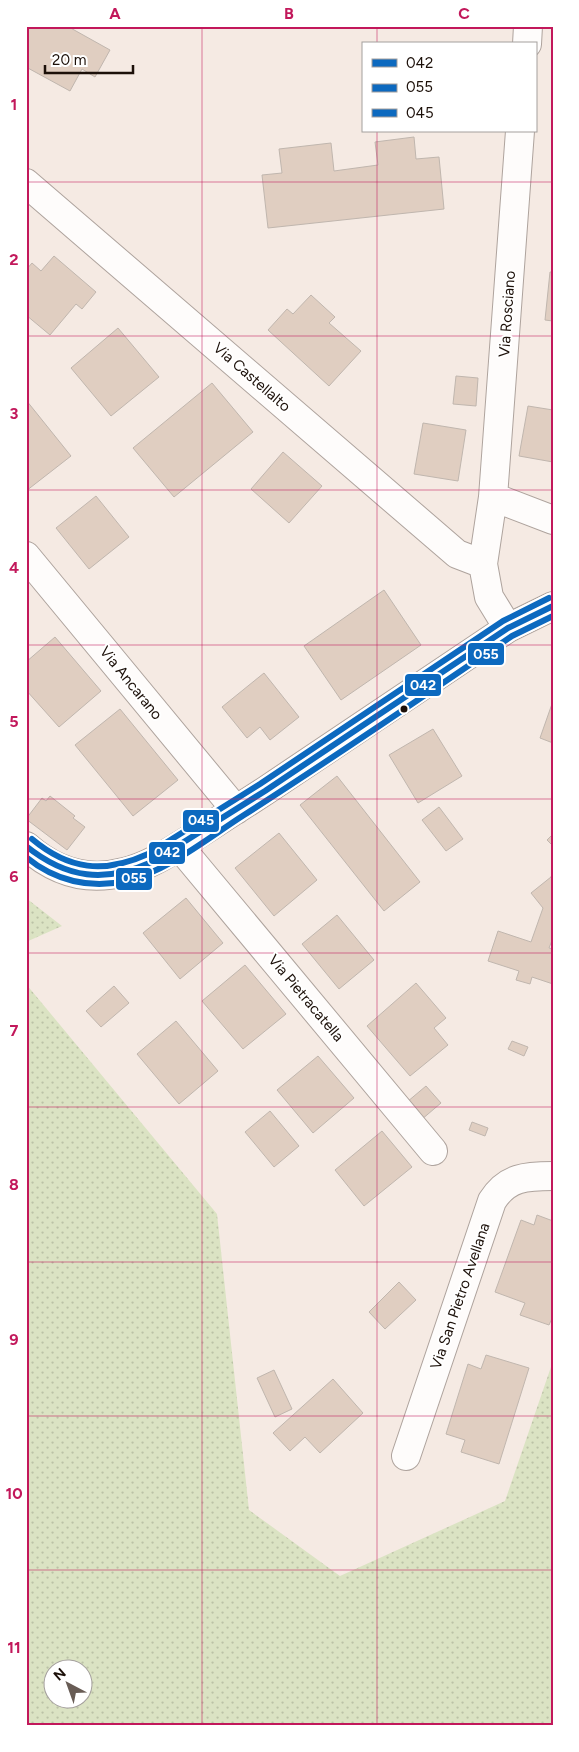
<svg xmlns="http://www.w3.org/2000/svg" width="579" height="1752" font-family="Figtree,sans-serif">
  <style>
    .grass { fill: url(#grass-dots); fill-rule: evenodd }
    .building { fill: #e0cec1; stroke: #c0b6ae }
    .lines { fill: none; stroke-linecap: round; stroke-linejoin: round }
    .minor-casing { stroke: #aea39d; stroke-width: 30 }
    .minor { stroke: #fefcfb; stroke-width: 28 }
    .bus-1-casing { stroke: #fff; stroke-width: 10 }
    .bus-2-casing { stroke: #fff; stroke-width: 10 }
    .bus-3-casing { stroke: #fff; stroke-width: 10 }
    .bus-1 { stroke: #0c69bf; stroke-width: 6 }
    .bus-2 { stroke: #0c69bf; stroke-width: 6 }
    .bus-3 { stroke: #0c69bf; stroke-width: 6 }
    .grid { fill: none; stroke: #c2185b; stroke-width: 1; stroke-opacity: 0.55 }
    .bus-dot { fill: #1c1009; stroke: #fff; stroke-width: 2 }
    .labels { text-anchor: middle; stroke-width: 4; stroke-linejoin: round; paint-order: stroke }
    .street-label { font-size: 15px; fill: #1c1009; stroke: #fff }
    .line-badge { stroke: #fff; stroke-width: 2 }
    .badge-label { font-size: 14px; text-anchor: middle; font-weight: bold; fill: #fff }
    .neatline { fill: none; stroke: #c2185b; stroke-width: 2 }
    .grid-label { font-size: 16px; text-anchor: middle; font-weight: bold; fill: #c2185b }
  </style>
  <defs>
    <pattern id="grass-dots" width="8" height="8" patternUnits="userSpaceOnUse" patternTransform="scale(1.25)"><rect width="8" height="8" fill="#dbe3c3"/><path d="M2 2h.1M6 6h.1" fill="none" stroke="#bbc2a6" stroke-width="1.8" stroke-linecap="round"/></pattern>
  </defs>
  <rect width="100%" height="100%" fill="#f5eae3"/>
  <path class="grass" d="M26,898L62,926L26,942Z
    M26,984L217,1214L249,1510L340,1576L505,1501L553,1361V1726H26ZM52,1670H82V1700H52Z"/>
  <path class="building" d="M26,26H67L110,50L95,77L82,69L70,91L26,67Z
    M414,137L416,159L439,157L444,209L268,228L262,175L282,173L279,149L331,143L334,171L378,165L375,142Z
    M54,256L96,292L82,309L76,304L50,335L26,315V270L32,263L41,271Z
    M550,272H553V321L545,320Z
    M311,295L335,317L329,323L361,351L329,386L268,330L287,309L293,314Z
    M118,328L159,377L111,416L71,368Z
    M456,376L478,378L476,406L453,404Z
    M212,383L253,432L174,497L133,448Z
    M26,400L71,456L26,491Z
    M528,406L553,410V462L519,456Z
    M423,423L466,430L458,481L414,474Z
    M283,452L322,486L289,523L251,489Z
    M96,496L129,537L89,569L56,528Z
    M384,590L421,645L341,700L304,646Z
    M55,637L101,691L59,727L26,690V662Z
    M264,673L299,717L270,740L260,727L247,738L222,707Z
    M553,701V743L540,738Z
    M120,709L178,780L133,816L75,745Z
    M433,729L462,776L418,803L389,755Z
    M337,776L420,882L384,911L300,805Z
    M50,796L75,816L73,818L85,827L67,850L26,819L42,798L46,801Z
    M439,807L463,839L446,851L422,820Z
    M279,833L317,880L274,916L235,868Z
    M553,834V846L547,840Z
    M553,871V938L549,948L553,949V984L532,977L530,984L516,980L519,971L488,961L498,931L531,942L543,908L531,893L551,877Z
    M186,898L223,943L180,979L143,933Z
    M337,915L374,960L339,989L302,944Z
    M245,965L286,1014L243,1049L202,1001Z
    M416,983L446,1018L434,1028L448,1045L410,1076L367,1026Z
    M114,986L129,1003L101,1027L86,1011Z
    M176,1021L218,1071L179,1104L137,1054Z
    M512,1041L528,1047L524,1056L508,1049Z
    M318,1056L354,1098L313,1133L277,1090Z
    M426,1086L441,1103L421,1120L407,1102Z
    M270,1111L299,1146L274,1167L245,1132Z
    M472,1122L488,1128L485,1136L469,1130Z
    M382,1131L412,1167L364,1206L335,1170Z
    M537,1215L553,1221V1316L549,1325L520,1315L525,1303L495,1292L521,1220L534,1225Z
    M399,1282L416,1300L385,1329L369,1312Z
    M486,1355L529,1368L499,1464L461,1452L465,1440L446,1434L468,1364L481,1369Z
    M274,1370L292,1409L275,1417L257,1378Z
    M333,1379L363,1413L320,1453L305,1437L290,1451L273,1433Z"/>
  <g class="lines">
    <g class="minor-casing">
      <path id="minor" d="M527,44L528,26
        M26,183L457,554L483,564
        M493,497L553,520
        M26,556L236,810
        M508,628L489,597L483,564L493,497L520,131
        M26,846C54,871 87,882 124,872C150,866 173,850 195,836C218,821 242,806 265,791C346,737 427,683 508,628L553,606
        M179,846L433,1151
        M406,1456L492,1201C507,1177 526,1176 553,1176"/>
    </g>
    <use href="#minor" class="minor"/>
    <g class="bus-1-casing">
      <path id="bus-1" d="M26,846C67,879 105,883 152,862L265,791L508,628L553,606"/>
    </g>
    <g class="bus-2-casing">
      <path id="bus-2" d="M26,857C55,881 90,889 126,881C168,871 208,838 244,815C335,757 424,696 512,636L553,616"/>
    </g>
    <g class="bus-3-casing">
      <path id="bus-3" d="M32,839C69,870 104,874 148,854L260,784L503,621L549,598"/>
    </g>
    <use href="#bus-1" class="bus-1"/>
    <use href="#bus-2" class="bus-2"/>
    <use href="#bus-3" class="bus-3"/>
  </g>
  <path class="grid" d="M202,26V1726M377,26V44M377,131V1726M26,182H553M26,336H553M26,490H553M26,645H553M26,799H553M26,953H553M26,1107H553M26,1262H553M26,1416H553M26,1570H553"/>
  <circle class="bus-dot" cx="404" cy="709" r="4.5"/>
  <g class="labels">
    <g class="street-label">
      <text transform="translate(507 314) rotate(-86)" y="5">Via Rosciano</text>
      <text transform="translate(252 377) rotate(41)" y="5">Via Castellalto</text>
      <text transform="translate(131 683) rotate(51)" y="5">Via Ancarano</text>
      <text transform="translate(306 998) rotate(50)" y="5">Via Pietracatella</text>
      <text transform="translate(460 1296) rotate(-71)" y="5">Via San Pietro Avellana</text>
    </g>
  </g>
  <g class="line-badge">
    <rect x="467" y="642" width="38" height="24" rx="5" fill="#0c69bf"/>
    <rect x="404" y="673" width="38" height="24" rx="5" fill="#0c69bf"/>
    <rect x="182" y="809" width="38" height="24" rx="5" fill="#0c69bf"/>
    <rect x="148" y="841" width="38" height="24" rx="5" fill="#0c69bf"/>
    <rect x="115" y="867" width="38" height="24" rx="5" fill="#0c69bf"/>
  </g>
  <g class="badge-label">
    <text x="486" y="659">055</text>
    <text x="423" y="690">042</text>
    <text x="201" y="825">045</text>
    <text x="167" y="857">042</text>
    <text x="134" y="883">055</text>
  </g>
  <rect width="579" height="1752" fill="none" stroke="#ffffff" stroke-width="55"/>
  <rect x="362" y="42" width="175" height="90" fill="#ffffff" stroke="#a49f9d"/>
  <rect x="372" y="59" width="25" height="8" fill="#0c69bf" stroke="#a49f9d"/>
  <text x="406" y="68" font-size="15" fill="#1c1009">042</text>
  <rect x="372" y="84" width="25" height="8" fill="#0c69bf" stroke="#a49f9d"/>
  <text x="406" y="92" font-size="15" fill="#1c1009">055</text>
  <rect x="372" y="109" width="25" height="8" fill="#0c69bf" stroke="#a49f9d"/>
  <text x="406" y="118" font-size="15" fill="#1c1009">045</text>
  <g transform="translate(68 1684) rotate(319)"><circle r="24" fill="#ffffff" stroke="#a49f9d"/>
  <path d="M0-4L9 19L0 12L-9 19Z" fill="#685c55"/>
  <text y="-8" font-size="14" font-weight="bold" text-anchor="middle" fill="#1c1009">N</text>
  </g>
  <path d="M45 65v8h88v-8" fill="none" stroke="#1c1009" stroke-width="2.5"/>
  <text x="52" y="65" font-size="15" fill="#1c1009" stroke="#ffffff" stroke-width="4" paint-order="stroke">20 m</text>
  <rect x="28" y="28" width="524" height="1696" class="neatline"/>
  <g class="grid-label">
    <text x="115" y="19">A</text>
    <text x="289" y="19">B</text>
    <text x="464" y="19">C</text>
    <text x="14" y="110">1</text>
    <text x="14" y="265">2</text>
    <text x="14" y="419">3</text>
    <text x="14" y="573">4</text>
    <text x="14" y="727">5</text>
    <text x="14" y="882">6</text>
    <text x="14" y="1036">7</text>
    <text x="14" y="1190">8</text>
    <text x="14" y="1345">9</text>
    <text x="14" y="1499">10</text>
    <text x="14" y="1653">11</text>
  </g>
</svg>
